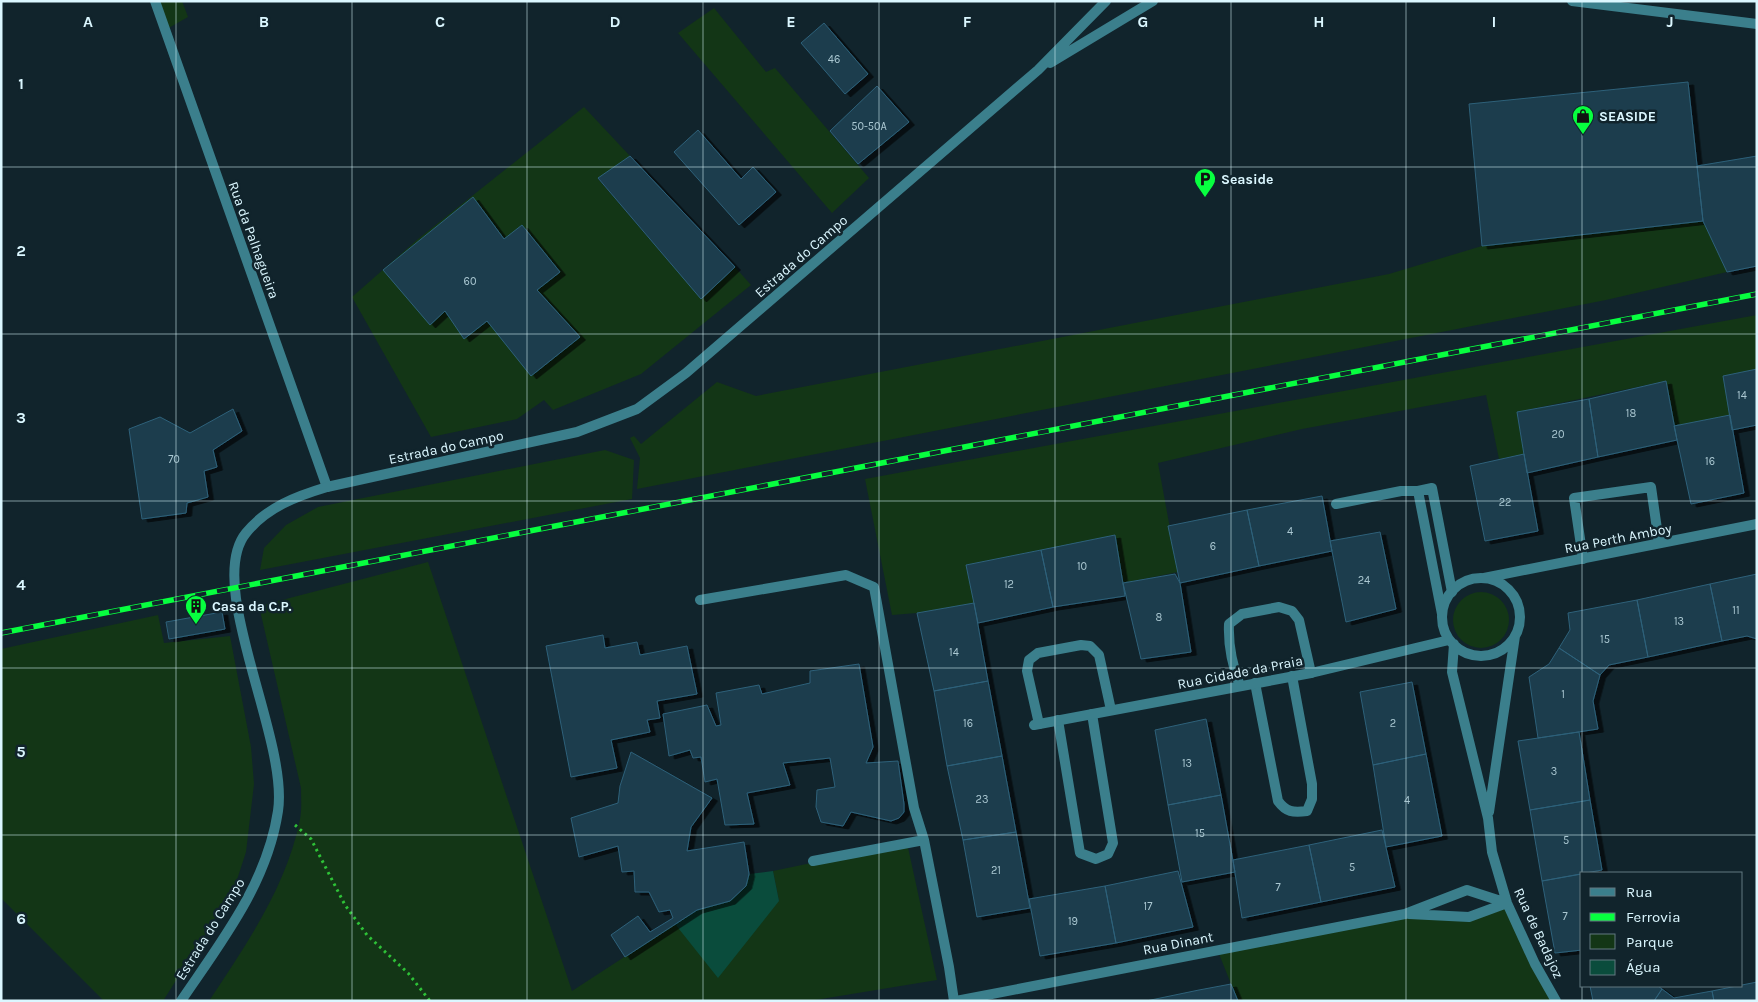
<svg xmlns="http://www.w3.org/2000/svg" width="1758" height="1002" font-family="Karla,sans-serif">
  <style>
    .green { fill: #133616 }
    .water { fill: #0a4c3c }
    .building { fill: #1c3d4d; stroke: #2e617a; filter: url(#shadow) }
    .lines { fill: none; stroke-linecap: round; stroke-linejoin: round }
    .path { stroke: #2ec137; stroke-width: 3; stroke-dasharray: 2.5 4; stroke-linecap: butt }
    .service { stroke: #3b7f8c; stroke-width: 10 }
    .minor { stroke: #3b7f8c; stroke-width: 10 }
    .tertiary { stroke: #3b7f8c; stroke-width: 10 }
    .rail-casing { stroke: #07ff3f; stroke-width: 5.5 }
    .rail { stroke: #11242c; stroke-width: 4; stroke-dasharray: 11; stroke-linecap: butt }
    .grid { fill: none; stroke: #dbf7ff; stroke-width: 1; stroke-opacity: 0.55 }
    .labels { text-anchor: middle; stroke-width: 5; stroke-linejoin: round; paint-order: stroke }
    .number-label { font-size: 11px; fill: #abc8d2 }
    .poi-label { font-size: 14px; font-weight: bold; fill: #dbf7ff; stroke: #11242c; text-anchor: start }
    .street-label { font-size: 14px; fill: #dbf7ff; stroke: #11242c }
    .grid-label { font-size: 16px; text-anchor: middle; font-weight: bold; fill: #dbf7ff; stroke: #11242c; stroke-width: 5; stroke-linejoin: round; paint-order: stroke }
  </style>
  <defs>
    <filter id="shadow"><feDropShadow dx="5.5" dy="3" stdDeviation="0" flood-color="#0009"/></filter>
  </defs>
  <rect width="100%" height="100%" fill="#11242c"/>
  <path class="green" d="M155,1H182L188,17L165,30Z
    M714,8L766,72L775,68L869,178L832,213L678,33Z
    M584,107L630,156L598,179L701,299L735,267L751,285L641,374L553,410L544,400L517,419L431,437L352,297L418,239Z
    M1703,221L1727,272L1606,300L637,489L640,458L630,438L634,436L641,444L717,382L756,396L1389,274L1482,246Z
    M1757,315V369L1723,376L1730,415L1674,426L1666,381L1517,412L1524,454L1499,459L1486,395L1302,429L1158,463L1178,572L1123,583L1115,535L966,565L974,603L917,613L892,615L865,479Z
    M605,450L634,460L632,499L260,570L264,548L286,525L318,507Z
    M428,562L572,991L675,924L679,926L779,901L773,871L907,843L937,980L809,1001H209C246,945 287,886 300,819C302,809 301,798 301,788L259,606Z
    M1453 620a28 28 0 1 1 56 0a28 28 0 1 1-56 0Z
    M158,615L164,643L230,636L251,747L254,784L246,852L234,889L163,1001H104L1,898V649Z
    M1507,903L1556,1001H1144L1231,984L1217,949L1405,914L1469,917Z"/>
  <path class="water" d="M773,871L779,901L718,978L675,924C683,919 691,912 699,909C722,901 743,901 749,874Z"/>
  <path class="building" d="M824,23L868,74L845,94L801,43Z
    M1688,82L1703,221L1482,246L1469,104Z
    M877,86L909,122L858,164L830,131Z
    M698,130L741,179L753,167L776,192L739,225L674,152Z
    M630,156L735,267L701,299L598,178Z
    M1757,156V266L1727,272L1703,221L1697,166Z
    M473,197L504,239L522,225L560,272L537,290L580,337L531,376L487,321L464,339L445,311L430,325L383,270Z
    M1757,369V425L1732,430L1723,376Z
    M1666,381L1677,440L1598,457L1589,399Z
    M1589,399L1598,457L1527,473L1517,412Z
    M233,409L242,431L213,450L217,467L204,471L208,497L187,503L186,513L142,519L129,429L160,417L190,433Z
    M1730,415L1744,493L1691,504L1674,426Z
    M1524,454L1538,531L1485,541L1470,466Z
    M1322,496L1332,551L1259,566L1247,510Z
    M1247,510L1259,566L1180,583L1168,526Z
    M1380,532L1396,609L1346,622L1330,541Z
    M1115,535L1125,596L1053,607L1041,550Z
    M1041,550L1053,607L978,623L966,565Z
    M1175,574L1180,583L1191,652L1141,659L1123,583Z
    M1757,574V639L1747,636L1722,641L1710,584Z
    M1710,584L1722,641L1648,657L1637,600Z
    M1637,600L1648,657L1609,665L1600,675L1559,648L1570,630L1568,613Z
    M974,603L988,681L934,691L917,613Z
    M222,612L225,629L169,639L166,622Z
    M603,635L605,648L637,642L640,655L687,646L697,694L657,701L660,718L647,720L650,732L611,740L617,768L571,777L546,646Z
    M1559,648L1600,675L1593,701L1598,729L1538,738L1529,677L1549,664Z
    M859,664L873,747L866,763L898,761L904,804V812L899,818L891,821L851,812L843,826L821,822L816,807L817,790L835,787L830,758L783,763L790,785L747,793L754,824L725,825L717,779L705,782L701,757L693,758L690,750L669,756L663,714L707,705L716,726L721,725L716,693L759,685L762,694L810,683V671Z
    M988,681L1002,756L947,766L934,691Z
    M1412,682L1426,754L1373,765L1360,692Z
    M1206,719L1221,795L1168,805L1155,730Z
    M1579,732L1590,800L1530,810L1518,741Z
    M631,752L712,798L691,827L687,851L744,842L749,874L746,886L730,901L697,910L625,957L611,935L638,916L650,932L673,918L670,910L659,912L649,892H635L634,871L622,872L618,846L579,857L571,818L618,803L620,786Z
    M1426,754L1442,836L1386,847L1373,765Z
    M1002,756L1016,832L963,840L947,766Z
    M1221,795L1235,872L1182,882L1168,805Z
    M1590,800L1602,870L1542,881L1530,810Z
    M1382,830L1395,887L1321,902L1309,845Z
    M1016,832L1030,908L977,917L963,840Z
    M1309,845L1321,902L1242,918L1233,860Z
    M1178,871L1193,927L1116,943L1105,886Z
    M1582,874V950L1555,953L1542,881Z
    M1105,886L1116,943L1040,956L1029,899Z
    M1757,982V1001H1714L1712,991Z
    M1231,984L1238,1001H1146L1199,990Z
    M1590,986H1658L1662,989L1654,1001H1593Z
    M1662,989L1674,998L1712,991L1714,1001H1654Z"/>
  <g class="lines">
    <path class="path" d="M295,825L311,839L345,905L367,935L408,973L430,1001"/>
    <path class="service" d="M1418,491L1442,614
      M1336,504L1401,491H1418L1432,488L1452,592
      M1583,559L1574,498L1651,487L1659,543
      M700,600L846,575L874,587L914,808L924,840
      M1255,683L1278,801C1286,812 1293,813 1307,811L1312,799V784L1292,676
      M1240,686C1232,665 1228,646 1229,624L1242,614L1279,607L1292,611L1299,620L1311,673
      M1058,720L1080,853L1096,859L1108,854L1113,843L1092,714
      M1039,724L1027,671L1029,660L1038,653L1081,645L1090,646L1099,655L1111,710
      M813,861L924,840L949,967L954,1001"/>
    <path class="minor" d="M155,1L327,487
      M1484,578L1757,524
      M1442 617a39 39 0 1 1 78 0a39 39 0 1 1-78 0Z
      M1454,644L1452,672L1488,818L1492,852L1507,903L1535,964L1556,1001
      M1034,725L1311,673L1449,640
      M1489,812L1515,636
      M1409,914L1469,917L1507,903
      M956,1001L1405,914L1467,890L1507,903"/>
    <path class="tertiary" d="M1572,1L1757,24
      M1050,63L1153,1
      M181,1001C221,942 267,884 278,811C289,739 204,584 246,533C267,507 297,496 327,487L577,432L637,409L686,373L1038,70L1106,1"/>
    <g class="rail-casing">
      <path id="rail" d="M1,633L1757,294"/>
    </g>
    <use href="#rail" class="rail"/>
  </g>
  <path class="grid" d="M176,1V1001M352,1V1001M527,1V1001M703,1V1001M879,1V1001M1055,1V1001M1231,1V1001M1406,1V1001M1582,1V873M1,167H1757M1,334H1757M1,501H1757M1,668H1757M1,835H1757M1582,986V1001"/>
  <defs>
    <g id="shop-pin" transform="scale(1.125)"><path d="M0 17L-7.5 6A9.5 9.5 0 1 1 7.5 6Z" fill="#07ff3f" stroke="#11242c"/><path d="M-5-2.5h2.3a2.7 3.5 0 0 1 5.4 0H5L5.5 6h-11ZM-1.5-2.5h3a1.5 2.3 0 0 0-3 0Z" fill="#111"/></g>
    <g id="parking-pin" transform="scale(1.125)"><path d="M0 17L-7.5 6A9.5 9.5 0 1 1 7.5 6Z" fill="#07ff3f" stroke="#11242c"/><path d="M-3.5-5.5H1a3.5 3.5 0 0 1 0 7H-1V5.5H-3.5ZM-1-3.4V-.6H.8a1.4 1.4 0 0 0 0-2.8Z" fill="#111"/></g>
    <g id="building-pin" transform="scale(1.125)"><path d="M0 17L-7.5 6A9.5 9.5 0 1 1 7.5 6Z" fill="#07ff3f" stroke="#11242c"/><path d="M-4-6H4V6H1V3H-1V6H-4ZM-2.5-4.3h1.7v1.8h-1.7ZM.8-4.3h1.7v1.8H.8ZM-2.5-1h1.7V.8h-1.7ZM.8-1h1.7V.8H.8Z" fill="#111"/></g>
  </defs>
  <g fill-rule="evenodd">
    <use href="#shop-pin" x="1583" y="116"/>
    <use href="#parking-pin" x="1205" y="179"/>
    <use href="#building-pin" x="196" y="606"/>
  </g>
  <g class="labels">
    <g class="number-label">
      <text x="834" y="63">46</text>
      <text x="869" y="130">50-50A</text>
      <text x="470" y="285">60</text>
      <text x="1742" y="399">14</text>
      <text x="1631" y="417">18</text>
      <text x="1558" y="438">20</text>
      <text x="174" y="463">70</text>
      <text x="1710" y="465">16</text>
      <text x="1505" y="506">22</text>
      <text x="1290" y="535">4</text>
      <text x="1213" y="550">6</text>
      <text x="1082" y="570">10</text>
      <text x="1364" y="584">24</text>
      <text x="1009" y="588">12</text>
      <text x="1736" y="614">11</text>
      <text x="1159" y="621">8</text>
      <text x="1679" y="625">13</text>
      <text x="1605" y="643">15</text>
      <text x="954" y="656">14</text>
      <text x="1563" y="698">1</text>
      <text x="968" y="727">16</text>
      <text x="1393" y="727">2</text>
      <text x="1187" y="767">13</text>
      <text x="1554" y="775">3</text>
      <text x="982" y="803">23</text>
      <text x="1407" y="804">4</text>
      <text x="1200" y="837">15</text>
      <text x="1566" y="844">5</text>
      <text x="1352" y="871">5</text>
      <text x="996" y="874">21</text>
      <text x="1278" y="891">7</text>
      <text x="1148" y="910">17</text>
      <text x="1565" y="920">7</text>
      <text x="1073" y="925">19</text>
    </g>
    <g class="poi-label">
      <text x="1599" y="121">SEASIDE</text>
      <text x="1221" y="184">Seaside</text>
      <text x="212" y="611">Casa da C.P.</text>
    </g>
    <g class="street-label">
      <text transform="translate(254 240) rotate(70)" y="5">Rua da Palhagueira</text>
      <text transform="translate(801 256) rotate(-41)" y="5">Estrada do Campo</text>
      <text transform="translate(446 447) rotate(-12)" y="5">Estrada do Campo</text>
      <text transform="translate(1618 538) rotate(-11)" y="5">Rua Perth Amboy</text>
      <text transform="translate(1240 672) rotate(-11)" y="5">Rua Cidade da Praia</text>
      <text transform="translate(210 929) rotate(-58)" y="5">Estrada do Campo</text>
      <text transform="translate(1539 933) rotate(65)" y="5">Rua de Badajoz</text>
      <text transform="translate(1178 943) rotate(-11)" y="5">Rua Dinant</text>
    </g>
  </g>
  <g class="grid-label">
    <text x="88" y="27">A</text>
    <text x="264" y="27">B</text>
    <text x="440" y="27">C</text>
    <text x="615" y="27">D</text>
    <text x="791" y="27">E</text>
    <text x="967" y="27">F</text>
    <text x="1143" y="27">G</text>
    <text x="1319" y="27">H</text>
    <text x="1494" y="27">I</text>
    <text x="1670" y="27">J</text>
    <text x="21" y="89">1</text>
    <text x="21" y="256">2</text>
    <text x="21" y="423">3</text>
    <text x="21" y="590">4</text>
    <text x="21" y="757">5</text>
    <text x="21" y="924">6</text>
  </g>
  <rect width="1758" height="1002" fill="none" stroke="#dbf7ff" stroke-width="5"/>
  <rect x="1580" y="872" width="162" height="115" fill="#11242c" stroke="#627880"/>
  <rect x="1590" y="888" width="25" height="8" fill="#3b7f8c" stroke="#627880"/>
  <text x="1626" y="897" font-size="15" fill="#dbf7ff">Rua</text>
  <rect x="1590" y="913" width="25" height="8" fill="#07ff3f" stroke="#627880"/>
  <text x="1626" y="922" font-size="15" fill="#dbf7ff">Ferrovia</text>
  <rect x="1590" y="934" width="25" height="15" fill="#133616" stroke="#627880"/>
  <text x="1626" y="947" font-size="15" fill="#dbf7ff">Parque</text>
  <rect x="1590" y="960" width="25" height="15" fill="#0a4c3c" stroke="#627880"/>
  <text x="1626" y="972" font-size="15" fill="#dbf7ff">Água</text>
</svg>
